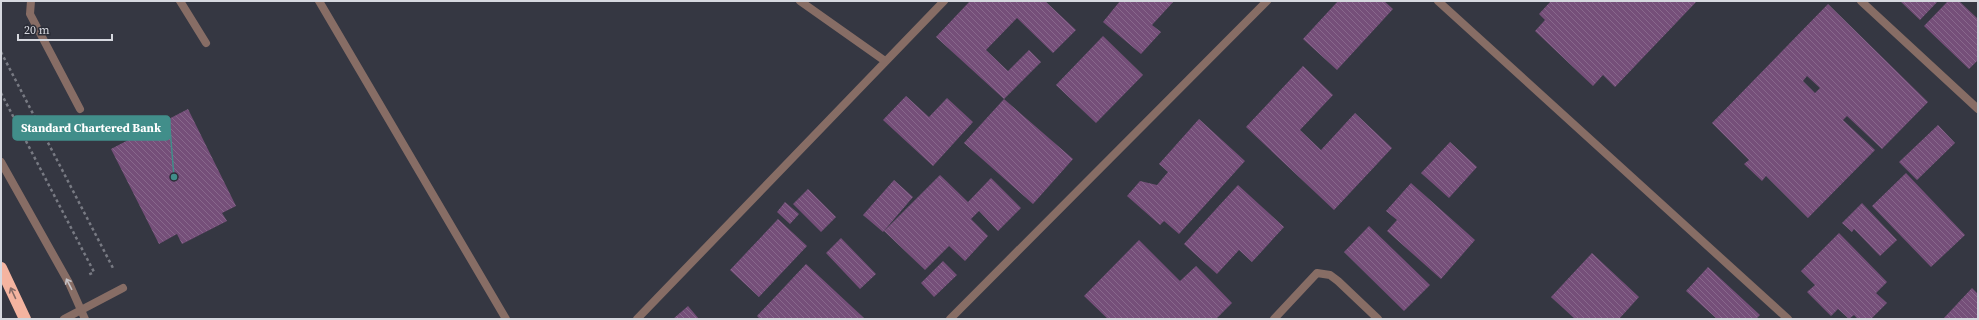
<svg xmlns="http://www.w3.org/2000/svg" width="1979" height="320" font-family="'Source Serif 4',serif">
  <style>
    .building { fill: url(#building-back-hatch); fill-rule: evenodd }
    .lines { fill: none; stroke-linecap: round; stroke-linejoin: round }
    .path { stroke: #787a83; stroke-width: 2.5; stroke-dasharray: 3 3; stroke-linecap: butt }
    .lane { stroke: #876d65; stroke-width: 8 }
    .street { stroke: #876d65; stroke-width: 8 }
    .highway { stroke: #f4b4a0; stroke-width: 12 }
    .street-bridge { stroke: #876d65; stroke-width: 8 }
    .oneway { stroke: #c6c3c7 }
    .oneway2 { stroke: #856a66 }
    .leader { fill: none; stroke: #418e8a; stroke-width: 1.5 }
    .callout-dot { fill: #418e8a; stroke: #2b2d37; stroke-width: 1.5 }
    .callout { fill: #418e8a; stroke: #418e8a; stroke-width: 1.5 }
    .callout-label { font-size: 12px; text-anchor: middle; font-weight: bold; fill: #fff }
  </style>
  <defs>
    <pattern id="building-back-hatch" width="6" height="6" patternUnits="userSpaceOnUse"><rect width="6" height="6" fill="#754f79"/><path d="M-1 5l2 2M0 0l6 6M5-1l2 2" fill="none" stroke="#88688c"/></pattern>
  </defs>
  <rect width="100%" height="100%" fill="#353742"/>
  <path class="building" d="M970,1H1045L1076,30L1053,53L1017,18L986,50L1008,71L1029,50L1041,62L1004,99L936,37Z
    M1120,1H1174L1152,25L1161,32L1141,54L1103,22Z
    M1338,1H1384L1393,9L1337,70L1303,39Z
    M1551,1H1697L1615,87L1603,75L1593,86L1535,31L1545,20L1539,14Z
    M1900,1H1938L1920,20Z
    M1948,1H1959L1978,19V60L1969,69L1924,26Z
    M1828,4L1928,102L1882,149L1847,116L1843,120L1875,150L1808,218L1766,176L1762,181L1744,164L1749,160L1712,123ZM1807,76L1820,88L1815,93L1803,81Z
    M1103,36L1143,75L1096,123L1056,85Z
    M1303,66L1333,95L1300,130L1321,150L1355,113L1392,148L1334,210L1246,127Z
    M906,96L929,117L947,98L973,122L933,166L883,120Z
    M1004,99L1073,159L1033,204L964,143Z
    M188,109L236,206L222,213L227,221L182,244L177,234L159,244L111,149Z
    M1199,119L1245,161L1179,234L1164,221L1160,225L1127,196L1140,181L1157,185L1168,172L1159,164Z
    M1938,125L1955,143L1917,180L1899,162Z
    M1450,142L1477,167L1449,198L1421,173Z
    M1906,173L1965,235L1931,267L1872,206Z
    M940,175L968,202L991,178L1021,208L998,231L979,211L971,219L988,236L965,261L949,246L925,270L884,231Z
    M894,180L913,197L883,232L863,215Z
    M1411,183L1475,240L1441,279L1387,231L1397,220L1386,211Z
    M1238,185L1284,227L1252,262L1239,250L1217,274L1184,244Z
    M808,189L836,217L821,232L793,204Z
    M785,202L799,214L790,224L777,212Z
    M1862,203L1897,240L1880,256L1854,229L1852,232L1842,223Z
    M778,219L807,246L759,297L730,270Z
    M1369,226L1430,285L1404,311L1344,252Z
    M1839,233L1887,282L1876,293L1887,303L1871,319H1858L1854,315L1849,319L1838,309L1831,316L1807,292L1815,285L1801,271Z
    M841,238L876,274L860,289L826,253Z
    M1139,240L1180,281L1196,266L1232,303L1216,319H1108L1084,296Z
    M1592,253L1639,297L1619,319H1575L1551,297Z
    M943,261L957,275L934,297L921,283Z
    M806,264L864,318L862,319H760L757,316Z
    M1708,267L1760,315L1756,319H1717L1686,291Z
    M1972,288L1978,294V319H1943Z
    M688,306L699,319H673Z"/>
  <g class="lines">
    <path class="path" d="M1,52L114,270
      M1,93L94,272L88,275"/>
    <path class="lane" d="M31,1L30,14L80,109
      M180,1L206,43"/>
    <path class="street" d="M319,1L506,319
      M800,1L885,61
      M1438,1L1788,319
      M1861,1L1978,109
      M1,162L69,283L85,319
      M637,319L944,1
      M950,319L1267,1
      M1274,319L1317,273L1330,275L1338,281L1378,319"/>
    <path class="highway" d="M1,268L25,319"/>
    <path class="street-bridge" d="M64,319L123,288"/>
  </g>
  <defs><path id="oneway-shaft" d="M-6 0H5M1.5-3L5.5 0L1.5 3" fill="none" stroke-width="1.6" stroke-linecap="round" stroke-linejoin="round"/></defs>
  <use class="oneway" href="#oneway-shaft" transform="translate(69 284) rotate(-117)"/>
  <use class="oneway2" href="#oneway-shaft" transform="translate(13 293) rotate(-115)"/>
  <path class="leader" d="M174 177L170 128"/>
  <circle class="callout-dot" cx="174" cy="177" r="4"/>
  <rect class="callout" x="13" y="116" width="157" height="24" rx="4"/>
  <g class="callout-label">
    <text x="91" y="132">Standard Chartered Bank</text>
  </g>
  <rect width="1979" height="320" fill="none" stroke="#d6d8df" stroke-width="4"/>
  <path d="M18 34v6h94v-6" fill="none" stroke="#d6d8df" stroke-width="2"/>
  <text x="24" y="34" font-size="12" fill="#d6d8df" stroke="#2b2d37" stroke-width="3" paint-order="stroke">20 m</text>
</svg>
